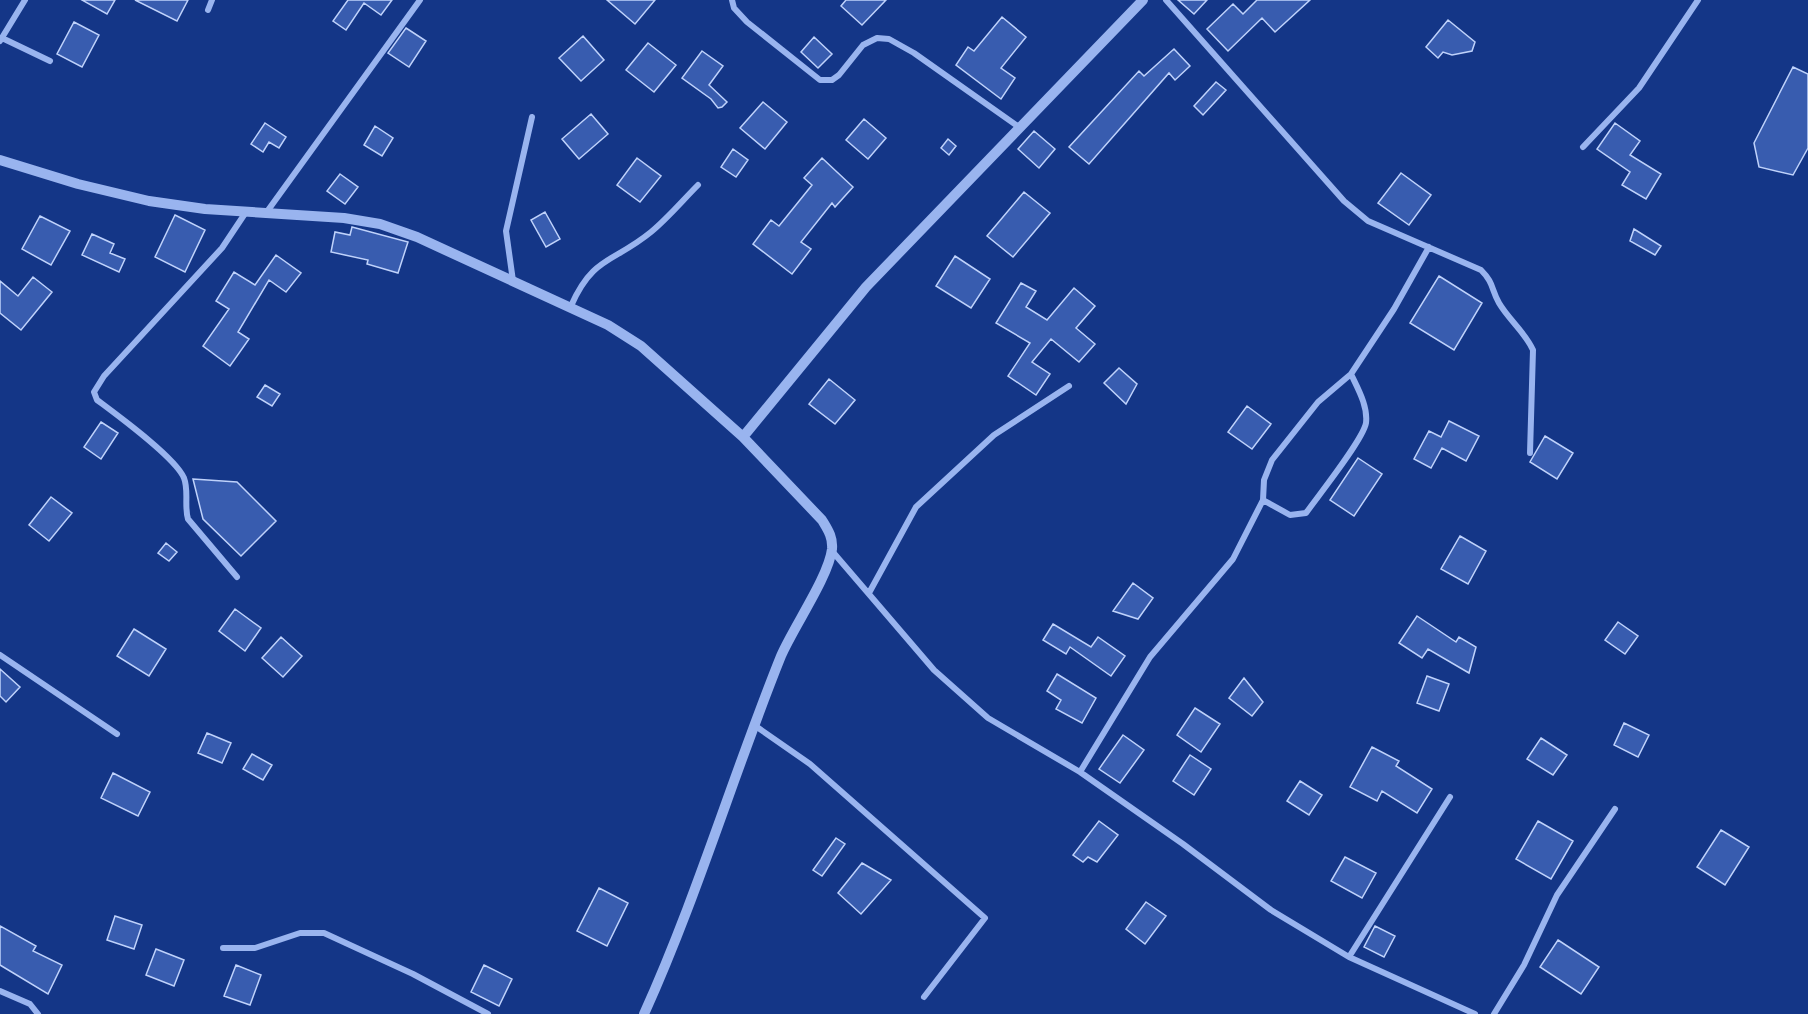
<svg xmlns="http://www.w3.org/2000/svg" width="1808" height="1014" font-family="'Space Grotesk',sans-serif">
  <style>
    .building { fill: #385caf; stroke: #bfd2fb; stroke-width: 1.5 }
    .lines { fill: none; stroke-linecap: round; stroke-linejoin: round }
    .minor { stroke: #99b4ef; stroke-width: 6 }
    .tertiary { stroke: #99b4ef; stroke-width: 10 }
  </style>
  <rect width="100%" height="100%" fill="#143687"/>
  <path class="building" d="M82,0H115L107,14Z
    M135,0H188L177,21Z
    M348,0H392L381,15L364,3L346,30L333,21Z
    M607,0H655L635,24Z
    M846,0H886L862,25L841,6Z
    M1178,0H1207L1194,14Z
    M1257,0H1310L1275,32L1262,18L1228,51L1207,29L1233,4L1243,14Z
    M1002,17L1026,37L1001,68L1015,78L1001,99L956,65L968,47L974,51Z
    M1448,20L1475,42L1472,51L1452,55L1443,52L1438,58L1426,47Z
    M74,22L99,35L82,67L57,54Z
    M406,28L426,41L409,67L388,53Z
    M583,36L604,60L581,81L559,58Z
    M814,37L832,54L818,68L801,52Z
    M648,43L676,65L654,92L626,70Z
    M1174,49L1190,66L1175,80L1169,73L1089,164L1069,147L1139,71L1144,76Z
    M702,51L723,66L709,85L727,102L722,107L718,108L711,99L682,78Z
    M1793,67L1808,74V148L1793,175L1759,167L1754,143Z
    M1216,82L1226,90L1203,115L1194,106Z
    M763,102L787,122L765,149L740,128Z
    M591,114L608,134L579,159L562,139Z
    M864,119L886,138L868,159L846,140Z
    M265,123L286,137L279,148L269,142L263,152L251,144Z
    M1615,123L1640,141L1630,155L1661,174L1646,199L1622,185L1630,172L1597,149Z
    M375,126L393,138L382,156L364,145Z
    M1034,131L1055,149L1039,168L1018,149Z
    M948,139L956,146L949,155L941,148Z
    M733,149L748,160L736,177L721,167Z
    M637,158L661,176L640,202L617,185Z
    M822,158L853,187L835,207L832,203L801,242L811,249L792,274L753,244L771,220L779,226L812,185L804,178Z
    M1401,173L1431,195L1409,225L1378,203Z
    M340,174L358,187L345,204L327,191Z
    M1024,192L1050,213L1013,257L987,236Z
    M545,212L560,239L546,247L531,220Z
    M175,215L205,230L185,272L155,257Z
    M40,216L70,231L51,265L22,249Z
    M352,227L408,242L398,273L367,264L368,260L331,252L335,232L350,235Z
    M1634,229L1661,246L1655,255L1630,241Z
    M92,234L114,244L110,253L125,259L119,272L82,255Z
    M276,255L301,273L286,292L269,280L238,332L249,339L230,366L203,346L229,309L216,301L234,272L255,285Z
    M955,256L990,279L971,308L936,286Z
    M1439,276L1482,303L1454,350L1410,323Z
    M33,277L52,292L21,330L0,313V281L18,296Z
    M1021,283L1036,291L1026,307L1047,320L1074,288L1095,306L1076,328L1095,344L1079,362L1051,339L1032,362L1050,374L1036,395L1008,376L1030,343L996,323Z
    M1119,368L1137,384L1126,404L1104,383Z
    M829,379L855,400L835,424L809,404Z
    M265,385L280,394L272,406L257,397Z
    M1247,406L1271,424L1252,449L1228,432Z
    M1449,421L1479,436L1466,461L1442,448L1431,468L1414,459L1429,431L1441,437Z
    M101,422L118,433L101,459L84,447Z
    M1545,436L1573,453L1557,479L1530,462Z
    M1358,458L1382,474L1354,516L1330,500Z
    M193,479L237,482L276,521L241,556L203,519Z
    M51,497L72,513L49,541L29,525Z
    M1460,536L1486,551L1468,584L1441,569Z
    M166,543L177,552L169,561L158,553Z
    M1133,583L1153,598L1138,619L1113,611Z
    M235,609L261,628L245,651L219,631Z
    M1417,616L1456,642L1459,637L1476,647L1469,673L1428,649L1422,658L1399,643Z
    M1618,622L1638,636L1625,654L1605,640Z
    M1053,624L1091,647L1098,637L1125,656L1111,676L1070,647L1066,654L1043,640Z
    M134,629L166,649L149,676L117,656Z
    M281,637L302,656L283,677L262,658Z
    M0,669L20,687L6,702L0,696Z
    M1057,674L1096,698L1082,723L1056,709L1061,700L1047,691Z
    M1427,676L1449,684L1439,711L1417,703Z
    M1244,678L1263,702L1252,716L1229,698Z
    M1195,708L1220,724L1201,752L1177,735Z
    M1624,723L1649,735L1638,757L1614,745Z
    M207,733L231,743L222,763L198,753Z
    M1123,735L1144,750L1120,783L1099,769Z
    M1541,738L1567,755L1553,775L1527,759Z
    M1372,747L1399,761L1396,766L1432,789L1417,813L1382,791L1377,801L1350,787Z
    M252,754L272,765L263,780L243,769Z
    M1190,755L1211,769L1194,795L1173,781Z
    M113,773L150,792L138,816L101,798Z
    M1300,781L1322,795L1309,815L1287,801Z
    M1099,821L1118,835L1097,862L1088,857L1083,862L1073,855Z
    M1538,821L1573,841L1551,879L1516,859Z
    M1721,830L1749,847L1725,885L1697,867Z
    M836,838L845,844L822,876L813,870Z
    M1345,857L1376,873L1362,898L1331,881Z
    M862,863L891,880L861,914L838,893Z
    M599,888L628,903L607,946L577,931Z
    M1146,902L1166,916L1145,944L1126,929Z
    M115,916L142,925L134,949L107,940Z
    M0,926L36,946L33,951L62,965L48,994L0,965Z
    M1375,926L1395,936L1384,957L1364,947Z
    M1558,940L1599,967L1581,994L1540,967Z
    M156,949L184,960L174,986L146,975Z
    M236,965L261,975L250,1005L224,996Z
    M484,965L512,979L499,1006L471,992Z"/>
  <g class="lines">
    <path class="minor" d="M732,0L734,8L747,22L820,80H832L839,75L863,45L877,38L889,39L914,53L1019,127
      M1166,0L1344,201L1368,221L1481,270C1494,283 1491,289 1499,303C1509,320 1525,332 1533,350L1530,453
      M208,10L212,0
      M2,38L50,61
      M0,41L25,0
      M1583,147L1639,88L1698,0
      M266,213L420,0
      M513,281L506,231L532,117
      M571,306C593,256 613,263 651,232C668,218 683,200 698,185
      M1263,500L1290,515L1306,513C1318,496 1363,440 1366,423C1368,406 1358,389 1351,374
      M832,551L934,670L988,718L1080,772L1183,844L1271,910L1349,957L1475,1014
      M237,577L188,519C184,506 189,491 184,478C175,457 117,415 97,400L94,392L104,376L222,248L246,212
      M869,593L916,507L994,435L1069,386
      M0,655L117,734
      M754,725L810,764L985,918L924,997
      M1080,772L1150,657L1233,559L1263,500L1264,480L1272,460L1318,402L1351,374L1394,309L1429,247
      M223,948H255L300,933H324L413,974L488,1014
      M1349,957L1450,797
      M0,991L30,1004L38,1014
      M1494,1014L1524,965L1557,895L1615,809"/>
    <path class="tertiary" d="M0,160L78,184L149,201L205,209L344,218L380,224L417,237L608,325L641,346L743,437
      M644,1014C697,897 733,775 781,656C793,628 829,576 832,549C833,537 828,530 822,520L743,437L866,287L1143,0"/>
  </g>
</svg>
